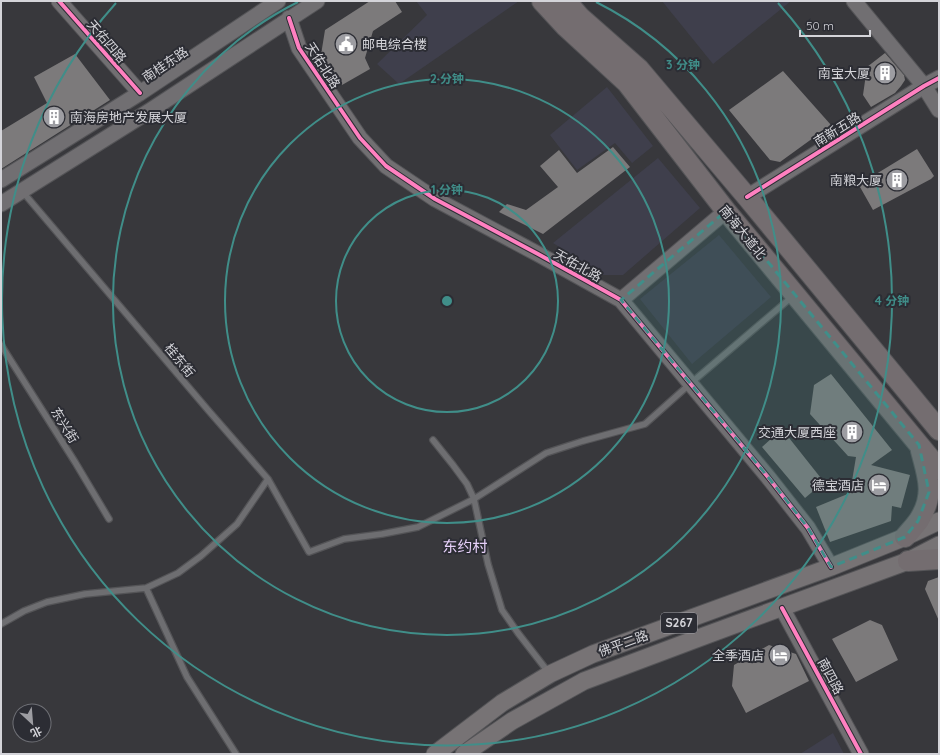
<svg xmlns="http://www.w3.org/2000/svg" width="940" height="755" font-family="Quicksand,'Noto Sans SC',sans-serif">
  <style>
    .built { fill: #3f3f4c }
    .building { fill: #7c7a7b }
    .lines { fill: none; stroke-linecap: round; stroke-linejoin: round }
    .lane-casing { stroke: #545457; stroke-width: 8 }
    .secondary-casing { stroke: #545457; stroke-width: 17 }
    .primary-casing { stroke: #545457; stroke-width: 19 }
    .highway-casing { stroke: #545457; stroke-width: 22 }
    .lane { stroke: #6e6e71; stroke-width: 5.5 }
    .secondary { stroke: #716f72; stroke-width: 15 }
    .primary { stroke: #777375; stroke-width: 17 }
    .highway { stroke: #746d70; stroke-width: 20 }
    .cycleway-casing { stroke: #2c2d34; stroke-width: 6 }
    .cycleway { stroke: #ff80c0; stroke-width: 4 }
    .marked { fill: #408e89; fill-opacity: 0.2; stroke: #408e89; stroke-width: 3; stroke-dasharray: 8 5; stroke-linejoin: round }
    .ring { fill: none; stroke: #408e89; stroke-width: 2 }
    .labels { text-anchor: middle; stroke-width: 4; stroke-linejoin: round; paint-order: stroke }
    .shield { fill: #2c2d34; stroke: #a2a2a8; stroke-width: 1 }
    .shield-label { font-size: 12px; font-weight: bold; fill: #d4d4d9 }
    .street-label { font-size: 13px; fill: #d4d4d9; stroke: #2c2d34 }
    .poi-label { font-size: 13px; fill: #d4d4d9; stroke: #2c2d34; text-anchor: end }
    .quarter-label { font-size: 15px; fill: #e6d0f9; stroke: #2c2d34 }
    .centre { fill: #408e89; stroke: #2c2d34; stroke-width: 2 }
    .ring-label { font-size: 12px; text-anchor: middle; font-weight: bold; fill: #408e89; stroke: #2c2d34; stroke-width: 4; stroke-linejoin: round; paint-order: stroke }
  </style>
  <rect width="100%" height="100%" fill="#38383c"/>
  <path class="built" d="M416,1H519L399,84L377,64L427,15Z
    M662,1H791L713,64Z
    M607,87L653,146L632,163L615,143L577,170L550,135Z
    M658,158L700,208L623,275H603L553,243Z
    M719,235L771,297L692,364L640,299Z
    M833,733L844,754H800Z"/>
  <path class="building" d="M370,1H395L402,12L373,31L365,58L370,69L342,85L320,61L325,30Z
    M885,53L904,75L905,80L901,86L895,93L871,107L863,95L867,67Z
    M75,54L110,100L1,169V131L47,103L34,77Z
    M783,71L831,125L780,162L770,160L729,110Z
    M613,147L630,167L543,234L499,212L507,204L526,210L558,187L540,166L559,150L577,173Z
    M917,149L934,176L931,179L873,210L860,187L863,182Z
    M831,374L892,450L871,465L910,475L901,508L892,506L891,521L830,542L816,507L850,493L856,457L848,456L810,414L814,385Z
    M782,429L824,482L805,498L762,447Z
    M939,577V621L925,589L928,581Z
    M870,620L882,625L898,660L856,682L832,639Z
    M769,645L796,654L809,681L746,713L732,686L734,665Z"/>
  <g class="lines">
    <g class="lane-casing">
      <path id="lane" d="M22,191L208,410L268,479L309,552L344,539L382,534L418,527L474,499L546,453L583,441L645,424L691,383L793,296
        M1,345L75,462L109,519
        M433,440L453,465L467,484L474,499L488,564L502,610L518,633L549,673
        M146,588L187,677L236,754
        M1,624L24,611L47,602L85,594L146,588L178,573L201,556L237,524L268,479"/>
    </g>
    <g class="secondary-casing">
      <path id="secondary" d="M59,1L140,93
        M854,1L924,86L939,110
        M289,18L299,48L360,138L386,166L435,199L538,254L621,300L768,477L808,528L831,567
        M1,180L140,93L278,1
        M747,197L924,86L939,78
        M1,204L151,110L317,1
        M621,300L726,211
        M782,608L861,754"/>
    </g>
    <g class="primary-casing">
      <path id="primary" d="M435,754L502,703L550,674L593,654L831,567L905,537L939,521
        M464,754L512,721L584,681L704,636L908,561L939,545"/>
    </g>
    <g class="highway-casing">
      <path id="highway" d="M542,1L566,27L627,83L726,211L939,469
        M566,1L580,17L639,69L747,197L939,430
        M905,537C909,532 915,526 919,520C935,495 928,477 921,451
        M908,561L939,559"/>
    </g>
    <use href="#lane" class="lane"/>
    <use href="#secondary" class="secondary"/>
    <use href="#primary" class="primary"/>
    <use href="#highway" class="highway"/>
    <g class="cycleway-casing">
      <path id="cycleway" d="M59,1L140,93
        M289,18L299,48L360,138L386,166L435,199L538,254L621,300L768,477L808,528L831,567
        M747,197L924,86L939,78
        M782,608L861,754"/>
    </g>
    <use href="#cycleway" class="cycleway"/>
  </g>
  <path class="marked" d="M726,211L919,445L929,492L918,521L905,537L831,567L808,528L768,477L621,300Z"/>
  <g class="ring">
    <circle cx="447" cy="301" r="111"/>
    <circle cx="447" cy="301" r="222"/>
    <path d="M596 2A334 334 0 1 1 298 2"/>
    <path d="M778 3A445 445 0 1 1 116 3"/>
  </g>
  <defs>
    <g id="civic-disc" transform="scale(1.15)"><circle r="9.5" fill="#9d9da2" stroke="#2c2d34"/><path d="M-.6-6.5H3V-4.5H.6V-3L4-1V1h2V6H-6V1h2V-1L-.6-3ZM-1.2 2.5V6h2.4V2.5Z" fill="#fff"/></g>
    <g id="building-disc" transform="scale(1.15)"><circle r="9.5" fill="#9d9da2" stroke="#2c2d34"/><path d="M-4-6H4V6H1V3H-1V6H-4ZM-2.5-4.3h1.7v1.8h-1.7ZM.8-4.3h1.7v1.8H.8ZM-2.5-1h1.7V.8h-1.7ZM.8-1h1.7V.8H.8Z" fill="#fff"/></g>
    <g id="hotel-disc" transform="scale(1.15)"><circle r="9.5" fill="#9d9da2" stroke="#2c2d34"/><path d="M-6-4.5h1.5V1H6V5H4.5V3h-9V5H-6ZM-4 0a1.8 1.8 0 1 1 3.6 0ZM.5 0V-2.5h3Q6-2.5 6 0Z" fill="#fff"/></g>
  </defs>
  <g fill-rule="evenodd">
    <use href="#civic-disc" x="346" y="44"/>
    <use href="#building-disc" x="885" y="73"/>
    <use href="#building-disc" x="54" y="117"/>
    <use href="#building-disc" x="897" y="180"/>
    <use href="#building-disc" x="852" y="432"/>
    <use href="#hotel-disc" x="879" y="485"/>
    <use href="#hotel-disc" x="780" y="655"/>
  </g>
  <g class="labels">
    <rect class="shield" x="661" y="613" width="36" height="20" rx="3"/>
    <g class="shield-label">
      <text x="679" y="627">S267</text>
    </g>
    <g class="street-label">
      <text transform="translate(107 41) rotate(49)" y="5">天佑四路</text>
      <text transform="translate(165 64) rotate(-34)" y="5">南桂东路</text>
      <text transform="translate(323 65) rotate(57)" y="5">天佑北路</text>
      <text transform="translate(837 129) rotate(-32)" y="5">南新五路</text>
      <text transform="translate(743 232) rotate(51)" y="5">南海大道北</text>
      <text transform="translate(578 265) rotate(29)" y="5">天佑北路</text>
      <text transform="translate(180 360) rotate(50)" y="5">桂东街</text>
      <text transform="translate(65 425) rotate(58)" y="5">东兴街</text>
      <text transform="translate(623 643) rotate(-20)" y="5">佛平二路</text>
      <text transform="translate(831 676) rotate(62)" y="5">南四路</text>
    </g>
    <g class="poi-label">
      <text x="362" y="49" text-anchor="start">邮电综合楼</text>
      <text x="870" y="78">南宝大厦</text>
      <text x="70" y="122" text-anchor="start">南海房地产发展大厦</text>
      <text x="882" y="185">南粮大厦</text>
      <text x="836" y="437">交通大厦西座</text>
      <text x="864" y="490">德宝酒店</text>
      <text x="764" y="660">全季酒店</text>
    </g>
    <g class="quarter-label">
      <text x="465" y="552">东约村</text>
    </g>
  </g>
  <circle cx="447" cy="301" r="6" class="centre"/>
  <g class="ring-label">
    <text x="683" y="69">3 分钟</text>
    <text x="447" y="83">2 分钟</text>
    <text x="447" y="194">1 分钟</text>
    <text x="892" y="305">4 分钟</text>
  </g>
  <rect width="940" height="755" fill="none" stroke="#d4d4d9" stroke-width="4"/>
  <g transform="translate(32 723) rotate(154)"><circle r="19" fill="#2c2d34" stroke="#6f7076"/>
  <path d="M0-3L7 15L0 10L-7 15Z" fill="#9d9da2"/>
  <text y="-6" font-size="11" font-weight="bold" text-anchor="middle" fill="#d4d4d9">北</text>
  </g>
  <path d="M800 30v6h70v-6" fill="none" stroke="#d4d4d9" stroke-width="2"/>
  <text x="806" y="30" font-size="12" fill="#d4d4d9" stroke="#2c2d34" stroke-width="3" paint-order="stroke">50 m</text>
</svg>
